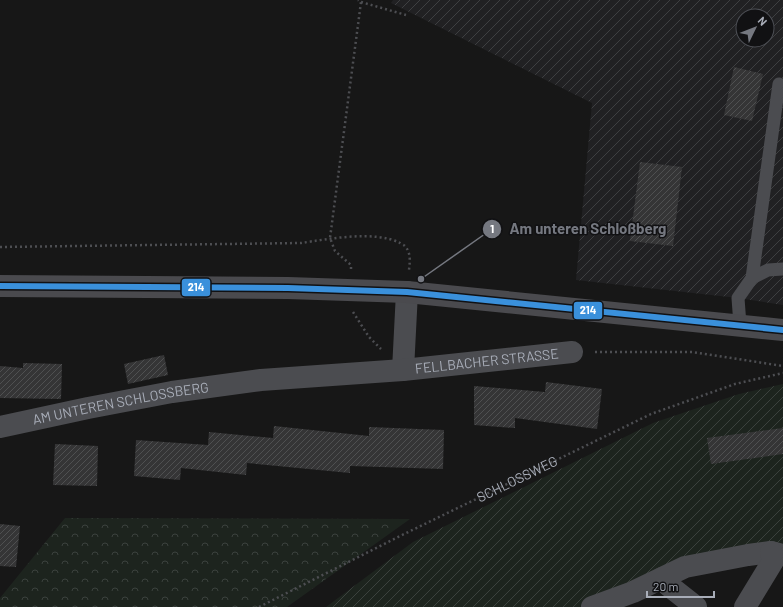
<svg xmlns="http://www.w3.org/2000/svg" width="783" height="607" font-family="Barlow,sans-serif">
  <style>
    .industrial { fill: url(#industrial-furrows); fill-rule: evenodd }
    .forest { fill: url(#forest-crowns) }
    .garden { fill: url(#garden-furrows) }
    .building { fill: url(#building-hatch) }
    .lines { fill: none; stroke-linecap: round; stroke-linejoin: round }
    .path { stroke: #4d4e52; stroke-width: 2.5; stroke-dasharray: 2 3; stroke-linecap: butt }
    .service { stroke: #4b4c50; stroke-width: 13 }
    .minor { stroke: #4b4c50; stroke-width: 22 }
    .secondary { stroke: #4a4a4e; stroke-width: 22 }
    .bus-1-casing { stroke: #111113; stroke-width: 9 }
    .bus-1 { stroke: #3a90db; stroke-width: 6 }
    .labels { text-anchor: middle; stroke-width: 3; stroke-linejoin: round; paint-order: stroke }
    .street-label { font-size: 14px; fill: #a8adb8; stroke: #111113 }
    .leader { fill: none; stroke: #757880; stroke-width: 1.5 }
    .callout-dot { fill: #757880; stroke: #111113; stroke-width: 1.5 }
    .mark-label { font-size: 12px; text-anchor: middle; font-weight: bold; fill: #fff }
    .callout-label { font-size: 15px; text-anchor: middle; font-weight: bold; fill: #757880; stroke: #111113; stroke-width: 3; stroke-linejoin: round; paint-order: stroke }
    .line-badge { stroke: #111113; stroke-width: 1.5 }
    .badge-label { font-size: 11px; text-anchor: middle; font-weight: bold; fill: #fff }
  </style>
  <defs>
    <pattern id="industrial-furrows" width="10" height="10" patternUnits="userSpaceOnUse"><rect width="10" height="10" fill="#212123"/><path d="M-1 1l2-2M0 10L10 0M9 11l2-2" fill="none" stroke="#3e3f41"/></pattern>
    <pattern id="forest-crowns" width="20" height="18" patternUnits="userSpaceOnUse"><rect width="20" height="18" fill="#1d241e"/><path d="M2 6a3 3 0 1 1 6 0M12 15a3 3 0 1 1 6 0" fill="none" stroke="#3b413d"/></pattern>
    <pattern id="garden-furrows" width="10" height="10" patternUnits="userSpaceOnUse"><rect width="10" height="10" fill="#1d241e"/><path d="M-1 1l2-2M0 10L10 0M9 11l2-2" fill="none" stroke="#3b413d"/></pattern>
    <pattern id="building-hatch" width="6" height="6" patternUnits="userSpaceOnUse"><rect width="6" height="6" fill="#353536"/><path d="M-1 1l2-2M0 6l6-6M5 7l2-2" fill="none" stroke="#4f5051"/></pattern>
  </defs>
  <rect width="100%" height="100%" fill="#171717"/>
  <path class="industrial" d="M393,0H783V305L738,298L576,280L592,103L391,3ZM743,16H767V40H743Z"/>
  <path class="forest" d="M65,518L410,519L287,607H0V598Z"/>
  <path class="garden" d="M783,384V564L738,565L678,579L604,607H326L413,542L653,423L739,394Z"/>
  <path class="building" d="M734,67L763,74L752,121L724,115Z
    M640,162L682,167L673,246L630,241Z
    M164,355L168,375L128,384L124,364Z
    M23,363L62,364L61,399L0,398V366L23,368Z
    M546,382L602,389L597,429L515,418V428L474,425V386L545,392Z
    M274,426L369,436V427L444,430L443,469L350,466V473L247,463L246,475L181,468L180,480L134,476L136,440L208,445L209,432L273,438Z
    M783,428V454L711,464L707,438Z
    M55,444L98,446L97,486L53,485Z
    M0,524L20,526L16,567L0,566Z"/>
  <g class="lines">
    <g class="path">
      <path d="M361,2L406,15"/>
      <path d="M0,247L301,243C328,239 375,230 400,243C401,244 404,245 405,246C411,253 410,261 409,270"/>
      <path d="M351,269V265L335,251L330,238L361,2L358,0"/>
      <path d="M353,312L369,337L381,349"/>
      <path d="M595,352H692L783,366"/>
      <path id="s1" d="M259,607L396,538L651,414L735,384L783,373"/>
    </g>
    <path class="service" d="M752,278L779,84
      M740,325L738,298L752,278L768,270L783,269"/>
    <g class="minor">
      <path d="M403,370L407,292"/>
      <path id="s2" d="M0,427L88,408L172,392L261,380L403,370L572,352"/>
      <path d="M662,578L668,585L696,607"/>
      <path d="M592,607L633,592L685,567L748,555L771,552L783,555"/>
      <path d="M745,607L773,561L771,552"/>
    </g>
    <path class="secondary" d="M0,286L288,288L407,292L783,330"/>
    <g class="bus-1-casing">
      <path id="bus-1" d="M0,286L288,288L407,292L783,330"/>
    </g>
    <use href="#bus-1" class="bus-1"/>
  </g>
  <g class="labels">
    <g class="street-label">
      <text dy="5" stroke="none"><textPath href="#s2" startOffset="492">FELLBACHER STRASSE</textPath></text>
      <text dy="5" stroke="none"><textPath href="#s2" startOffset="123">AM UNTEREN SCHLOSSBERG</textPath></text>
      <text dy="5" stroke="none"><textPath href="#s1" startOffset="288">SCHLOSSWEG</textPath></text>
    </g>
  </g>
  <path class="leader" d="M421 279L492 229"/>
  <g class="callout-dot">
    <circle cx="421" cy="279" r="4"/>
    <circle cx="492" cy="229" r="10"/>
  </g>
  <g class="mark-label">
    <text x="492" y="233">1</text>
  </g>
  <g class="callout-label">
    <text x="588" y="234">Am unteren Schloßberg</text>
  </g>
  <g class="line-badge">
    <rect x="181" y="278" width="30" height="19" rx="4" fill="#3a90db"/>
    <rect x="573" y="301" width="30" height="19" rx="4" fill="#3a90db"/>
  </g>
  <g class="badge-label">
    <text x="196" y="291">214</text>
    <text x="588" y="314">214</text>
  </g>
  <g transform="translate(755 28) rotate(47)"><circle r="19" fill="#111113" stroke="#4d4f55"/>
  <path d="M0-3L7 15L0 10L-7 15Z" fill="#757880"/>
  <text y="-6" font-size="11" font-weight="bold" text-anchor="middle" fill="#a8adb8">N</text>
  </g>
  <path d="M647 591v6h67v-6" fill="none" stroke="#a8adb8" stroke-width="2"/>
  <text x="653" y="591" font-size="12" fill="#a8adb8" stroke="#111113" stroke-width="3" paint-order="stroke">20 m</text>
</svg>
